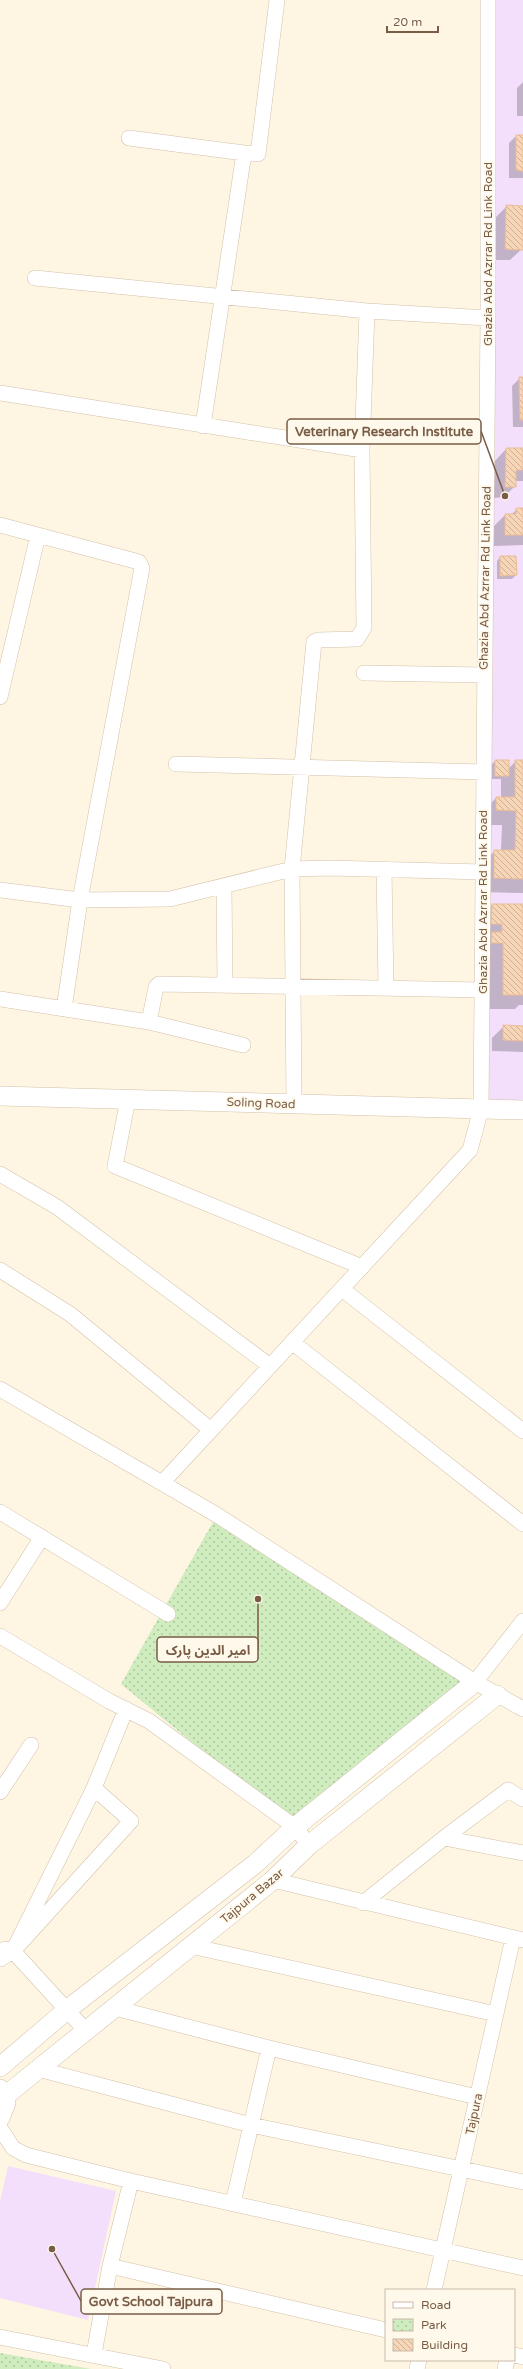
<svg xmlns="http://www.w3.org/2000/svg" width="523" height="2369" font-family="'Varela Round','Noto Sans Arabic',sans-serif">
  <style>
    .education { fill: #f3dffb }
    .park { fill: url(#park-dots) }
    .shadow { fill: #0003 }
    .building { fill: url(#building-back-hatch); stroke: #ebbd96 }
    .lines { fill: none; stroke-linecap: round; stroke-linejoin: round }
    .minor-casing { stroke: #d3c0aa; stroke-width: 16 }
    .tertiary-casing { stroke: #d3c0aa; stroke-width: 20 }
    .minor { stroke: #fff; stroke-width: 15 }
    .tertiary { stroke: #fff; stroke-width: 19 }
    .labels { text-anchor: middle; stroke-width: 3.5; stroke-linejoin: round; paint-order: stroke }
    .street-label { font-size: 12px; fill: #795c46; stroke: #fff9eb }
    .leader { fill: none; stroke: #795c46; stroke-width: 1.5 }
    .callout-dot { fill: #795c46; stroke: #fff9eb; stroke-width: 1.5 }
    .callout { fill: #fff9eb; stroke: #795c46; stroke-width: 1.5 }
    .callout-label { font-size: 13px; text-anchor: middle; font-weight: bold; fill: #795c46 }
  </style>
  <defs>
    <pattern id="park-dots" width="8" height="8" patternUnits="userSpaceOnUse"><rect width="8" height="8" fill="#cfedbf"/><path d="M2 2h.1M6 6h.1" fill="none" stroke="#adc39d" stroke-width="1.8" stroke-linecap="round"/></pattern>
    <pattern id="building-back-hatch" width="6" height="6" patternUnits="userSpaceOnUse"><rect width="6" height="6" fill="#f7d5b7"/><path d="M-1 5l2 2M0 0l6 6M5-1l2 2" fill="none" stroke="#cdb097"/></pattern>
  </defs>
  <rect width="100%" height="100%" fill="#fef6e2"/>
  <path class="education" d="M488,0H523V1110L481,1109Z
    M8,2166L116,2191L88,2320L0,2298V2201Z"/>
  <path class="park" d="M217,1515L475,1682L295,1827L121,1684Z
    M0,2353L91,2369H0Z"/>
  <path class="shadow" d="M523,82V116H517V88Z
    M516,136H523V178H509V143Z
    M507,206L523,207L522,249L510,260H494L495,218Z
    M520,378H523V427H513L512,386Z
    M506,449H523V481H515V486L504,497L494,498L495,461Z
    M517,509H523V545L494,546V526L505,515H511Z
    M500,557L516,575L512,579H497V561Z
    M495,761L508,769L516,761H523V893L480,892V865L495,851H501L502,825H482V812L496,798H501V779H491L492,764Z
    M492,905H523V1005H519L515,1009H489L478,919Z
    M504,1026L523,1027V1052L492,1051V1038Z"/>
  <path class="building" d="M516,135H523V171L516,170Z
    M506,205L523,206V250L505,249Z
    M519,377H523V420H520Z
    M506,448H523V470H516V487H505Z
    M516,508H523V535H505V514H516Z
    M500,556H516L517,575L500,576Z
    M495,760H509V776H495Z
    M515,760H523V879L494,878V850H515L516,811L496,810V797H515Z
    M492,904H523V995H503V943H491L492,932H502V924H491Z
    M503,1025L523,1026V1041L503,1040Z"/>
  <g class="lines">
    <g class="minor-casing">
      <path id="minor" d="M129,138L244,153
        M35,278L367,311L488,318
        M0,393L362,450
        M203,426L244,153L258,154L277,0
        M0,525L139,562L142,568L80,900L64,1009
        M364,673L485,675
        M0,697L38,535
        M176,764L484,772
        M384,869L386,988
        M224,886L225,985
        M0,890L80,900L170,899L292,869L329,868L483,872
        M0,999L149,1022L243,1045
        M149,1022L156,987L159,984L482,990
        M128,1099L115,1166L362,1267
        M294,1104L292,869L314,642L318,640L357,639L364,628L362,450L367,311
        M0,1174L57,1207L270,1366
        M0,1270L70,1314L211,1430
        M342,1289L523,1431
        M292,1342L523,1524
        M0,1389L217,1515L475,1682L523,1709
        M162,1483L470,1150L481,1109L488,318V0
        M0,1512L168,1614
        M0,1603L42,1537
        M0,1636L109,1701L149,1721L295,1827L309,1845
        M475,1682L523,1621
        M0,1792L31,1745
        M444,1838L508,1790L523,1799
        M273,1880L523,1940
        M363,1903L444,1838L523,1853
        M191,1946L496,2014
        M5,1949L13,1951L86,2031
        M13,1951L94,1788L126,1709
        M0,1959L13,1951L131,1821L94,1788
        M115,2008L269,2048L477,2097
        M38,2069L251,2125L523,2182
        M0,2128L13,2148L26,2155L131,2181L523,2268
        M233,2203L269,2048
        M110,2266L386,2330
        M434,2290L513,1938
        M0,2337L163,2369
        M94,2354L110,2266L131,2181
        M514,2355L523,2357
        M417,2369L419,2360
        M505,2369L507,2360"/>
    </g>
    <g class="tertiary-casing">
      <path id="tertiary" d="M0,1096L523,1110
        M0,2067L68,2009L255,1864L295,1827L475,1682
        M0,2089L6,2103L0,2118
        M5,2096L273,1880L309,1845L497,1695"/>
    </g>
    <use href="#minor" class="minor"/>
    <use href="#tertiary" class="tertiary"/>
  </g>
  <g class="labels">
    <g class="street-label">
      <text transform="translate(488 254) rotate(-90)" y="4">Ghazia Abd Azrrar Rd Link Road</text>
      <text transform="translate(485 578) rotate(-89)" y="4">Ghazia Abd Azrrar Rd Link Road</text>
      <text transform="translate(483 902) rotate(-90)" y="4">Ghazia Abd Azrrar Rd Link Road</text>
      <text transform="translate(261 1103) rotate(2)" y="4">Soling Road</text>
      <text transform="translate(252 1896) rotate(-40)" y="4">Tajpura Bazar</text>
      <text transform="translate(474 2114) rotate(-78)" y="4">Tajpura</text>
    </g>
  </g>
  <path class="leader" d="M505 496L481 431M258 1599L258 1650M52 2249L81 2301"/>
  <g class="callout-dot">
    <circle cx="505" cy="496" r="4"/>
    <circle cx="258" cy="1599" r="4"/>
    <circle cx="52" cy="2249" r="4"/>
  </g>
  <g class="callout">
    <rect x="287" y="419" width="194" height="25" rx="4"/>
    <rect x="157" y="1637" width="101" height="25" rx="4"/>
    <rect x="81" y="2289" width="141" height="25" rx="4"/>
  </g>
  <g class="callout-label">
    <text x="384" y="436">Veterinary Research Institute</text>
    <text x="208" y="1655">امیر الدین پارک</text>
    <text x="151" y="2306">Govt School Tajpura</text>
  </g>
  <rect x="385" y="2289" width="130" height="72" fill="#fff9eb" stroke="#c9baa9"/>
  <rect x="393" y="2302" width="20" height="6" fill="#ffffff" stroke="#c9baa9"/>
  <text x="421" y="2309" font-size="12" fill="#795c46">Road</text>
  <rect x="393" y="2319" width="20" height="12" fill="url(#park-dots)" stroke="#c9baa9"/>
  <text x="421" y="2329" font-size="12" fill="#795c46">Park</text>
  <rect x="393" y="2339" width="20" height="12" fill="url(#building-back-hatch)" stroke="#c9baa9"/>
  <text x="421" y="2349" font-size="12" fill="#795c46">Building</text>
  <path d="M387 26v6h51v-6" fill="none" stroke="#795c46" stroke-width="2"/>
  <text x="393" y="26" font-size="12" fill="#795c46" stroke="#fff9eb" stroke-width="3" paint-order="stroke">20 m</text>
</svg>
